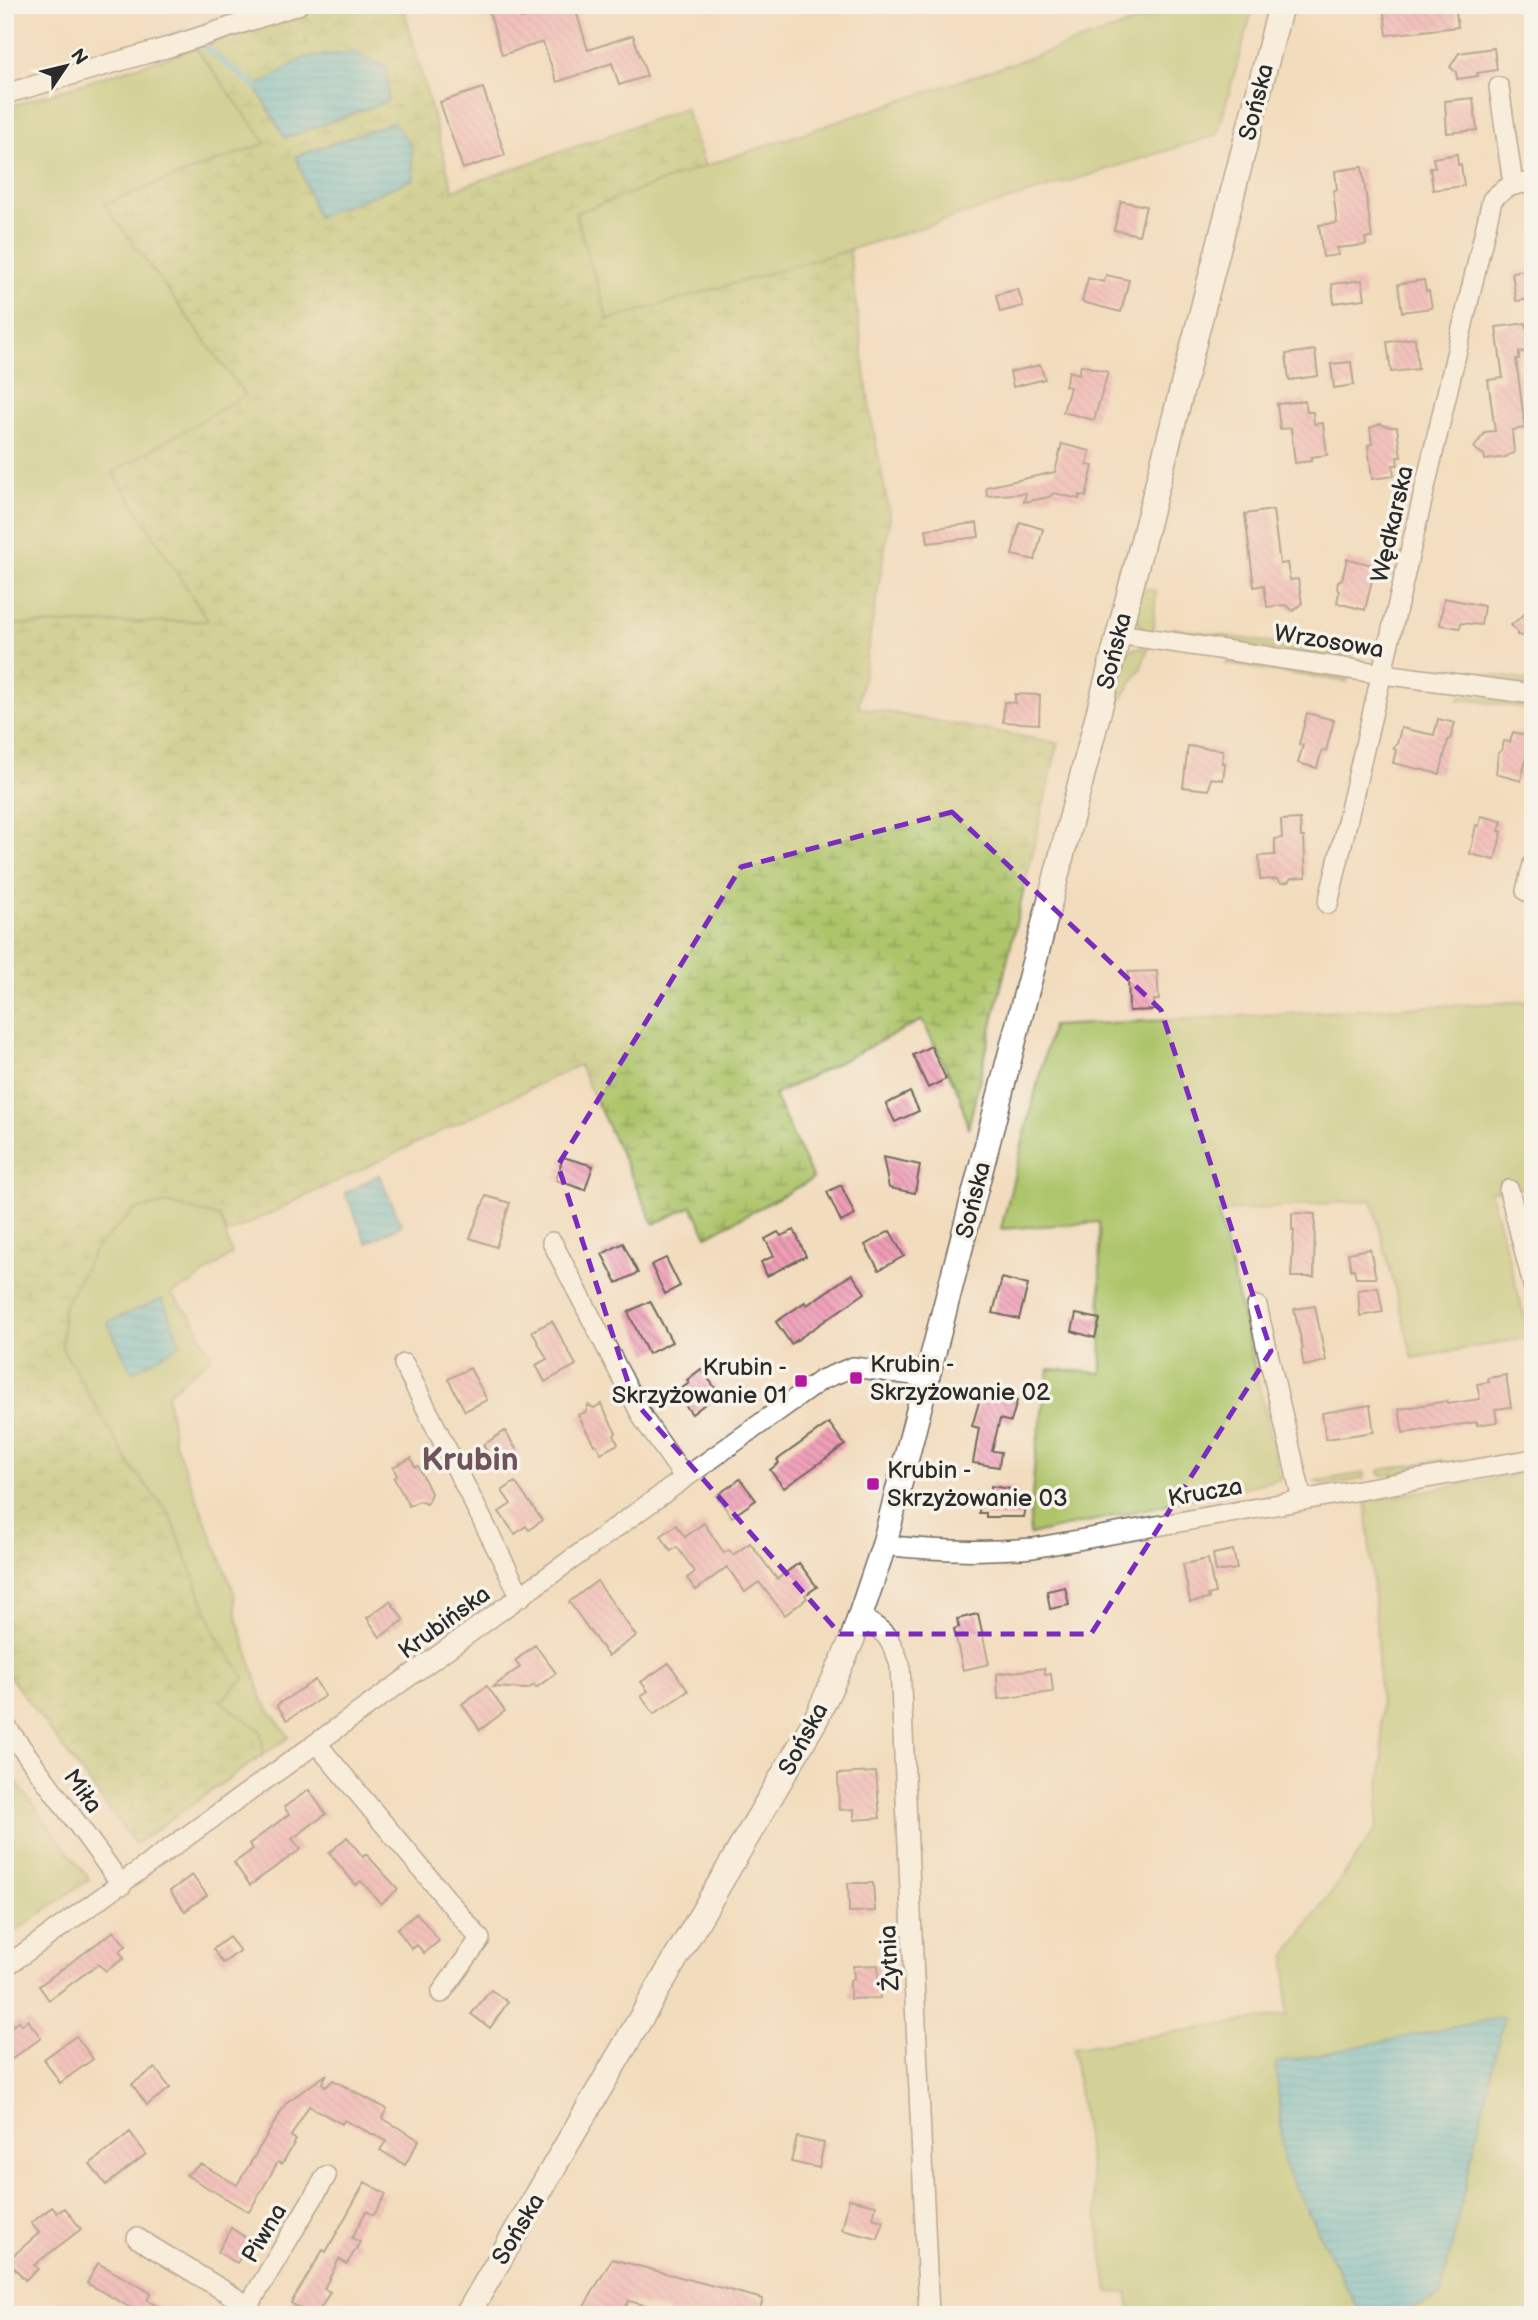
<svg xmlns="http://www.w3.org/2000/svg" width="1538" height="2320" font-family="'Balsamiq Sans',sans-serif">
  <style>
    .grass { fill: #adc469; stroke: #6c784a; stroke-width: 2 }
    .wetland { fill: url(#wetland-marsh); stroke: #6c784a; stroke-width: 2 }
    .water { fill: url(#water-rules); stroke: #427680; stroke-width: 2 }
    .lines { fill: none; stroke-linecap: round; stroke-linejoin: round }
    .stream { stroke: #59c0d6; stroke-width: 6 }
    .building { fill: url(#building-back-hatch) }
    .minor-casing { stroke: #71695e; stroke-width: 22 }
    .tertiary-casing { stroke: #71695e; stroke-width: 27 }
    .minor { stroke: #fff; stroke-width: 19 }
    .tertiary { stroke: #fff; stroke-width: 24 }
    .marked { fill: none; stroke: #7b2cbf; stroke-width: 5; stroke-dasharray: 14 9; stroke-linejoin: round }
    .poi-dot { fill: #b5179e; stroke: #f7f3e8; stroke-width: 2.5 }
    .labels { text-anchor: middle; stroke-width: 7; stroke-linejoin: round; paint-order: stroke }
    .street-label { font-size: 24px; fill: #2b2b2b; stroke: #f7f3e8 }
    .poi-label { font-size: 24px; fill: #2b2b2b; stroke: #f7f3e8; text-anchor: start }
    .district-label { font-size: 32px; font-weight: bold; fill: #70535c; stroke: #f7f3e8 }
  </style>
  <defs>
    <pattern id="wetland-marsh" width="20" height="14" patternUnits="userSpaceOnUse" patternTransform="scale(1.75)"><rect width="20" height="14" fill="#adc469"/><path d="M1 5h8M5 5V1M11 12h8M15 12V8" fill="none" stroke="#8d9f57"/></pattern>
    <pattern id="water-rules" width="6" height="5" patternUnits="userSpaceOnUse" patternTransform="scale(1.75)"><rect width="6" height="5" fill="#59c0d6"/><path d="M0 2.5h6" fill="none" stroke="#4a9cae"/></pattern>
    <pattern id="building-back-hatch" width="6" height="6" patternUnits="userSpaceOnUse" patternTransform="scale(1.75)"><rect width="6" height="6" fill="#f19eb8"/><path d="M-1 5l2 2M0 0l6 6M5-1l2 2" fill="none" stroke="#c38196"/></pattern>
  </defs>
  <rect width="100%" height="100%" fill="#f7f3e8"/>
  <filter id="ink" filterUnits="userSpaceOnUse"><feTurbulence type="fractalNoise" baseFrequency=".0143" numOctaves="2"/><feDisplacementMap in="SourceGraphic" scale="14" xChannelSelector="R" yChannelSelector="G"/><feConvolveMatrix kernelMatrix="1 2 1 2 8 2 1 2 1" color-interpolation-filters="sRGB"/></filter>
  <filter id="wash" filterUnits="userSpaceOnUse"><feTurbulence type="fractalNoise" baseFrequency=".00686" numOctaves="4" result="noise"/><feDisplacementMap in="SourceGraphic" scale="28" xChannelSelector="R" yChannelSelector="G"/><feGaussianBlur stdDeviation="1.57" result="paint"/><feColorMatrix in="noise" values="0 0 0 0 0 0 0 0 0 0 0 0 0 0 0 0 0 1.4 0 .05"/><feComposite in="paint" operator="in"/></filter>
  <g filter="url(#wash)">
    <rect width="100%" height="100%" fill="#f2dcbe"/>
    <path class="grass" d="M1187,5H1254L1217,135L849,250L608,320L575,213L705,166Z
      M196,48L267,143L105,204L245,395L208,621L5,625V108Z
      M1144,588L1156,591L1153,632C1130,627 1136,608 1140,590Z
      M1173,628L1352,655L1350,661L1172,634Z
      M1135,648H1148L1141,668L1115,709L1100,758L1097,754L1126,654Z
      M1230,660L1348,678L1347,682L1226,664Z
      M1473,672L1533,681V686L1474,679Z
      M1462,695L1533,704V709L1458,699Z
      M1533,1001V1187L1490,1191L1530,1337L1413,1358L1372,1200L1218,1212L1281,1479L1029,1535L1035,1457L1049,1369L1102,1373L1099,1222L1001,1229L1052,1026Z
      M167,1203L220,1217L232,1254L191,1284L171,1294L191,1316L212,1357L167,1394L174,1441L234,1592L237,1618L263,1701L289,1737L135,1844L5,1670L244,1678L216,1635L170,1515L132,1468L62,1348L63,1309L95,1248L135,1210Z
      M1443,1460L1439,1465L1382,1476L1379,1473V1470Z
      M1533,1472V2315H1398L1440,2297L1503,2017L1284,2165L1361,2315H1131L1127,2293L1108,2292L1073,2048L1287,2015L1286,1956L1376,1829L1383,1755L1376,1623L1366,1501Z
      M1365,1473L1363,1479L1326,1485L1314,1481Z
      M5,1767L89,1879L5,1939Z"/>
    <path class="wetland" d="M325,5H403L453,190L685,108L705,166L575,213L608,320L849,250L871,417L890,518L858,707L1058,743L968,1129L960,1096L922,1020L774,1095L813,1179L707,1236L692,1206L654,1224L579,1065L227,1234L220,1217L167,1203L135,1210L95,1249L63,1309L62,1348L132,1468L170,1515L216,1635L245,1678L221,1701L260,1730L264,1754L135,1844L5,1670V625L208,621L113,472L245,395L104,204L266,143L196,48Z"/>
    <path class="water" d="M354,52L387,68L388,101L285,138L256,87L303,58Z
      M394,122L411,146L414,179L317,217L296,156Z
      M379,1175L402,1225L367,1243L345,1193Z
      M162,1299L181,1344L132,1372L107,1322Z
      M1504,2017L1440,2297L1398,2315H1361L1284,2165L1276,2063Z"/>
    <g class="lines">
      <path class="stream" d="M198,42L256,87
        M132,48L187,31"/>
    </g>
    <g id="blocks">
      <path class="building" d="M487,5H517L521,19L566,5H574L588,50L633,35L647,76L619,85L612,63L557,82L543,42L502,55Z
        M1383,5H1455L1458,27L1387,35Z
        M1494,48L1497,70L1477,73L1478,76L1457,79L1456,72L1450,67L1459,53Z
        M483,88L505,155L463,169L440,102Z
        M1473,98L1477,130L1447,133L1445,101Z
        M1457,154L1458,165L1461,164L1464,186L1433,190L1430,168H1435L1433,158Z
        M1362,167L1372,238H1365L1366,245L1337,248L1338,255L1323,257L1319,225L1337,223L1333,191L1337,190L1335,171Z
        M1121,201L1146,206L1139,235L1114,230Z
        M1533,269V299L1516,301L1512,272Z
        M1106,275L1129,280L1121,312L1082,302L1088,278L1104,282Z
        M1362,280L1365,299L1334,303L1332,284Z
        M1424,280L1426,291H1429L1432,308L1402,312L1398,284Z
        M1018,289L1023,306L1000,312L996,295Z
        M1526,323L1530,351L1519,352V359H1516L1525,428L1512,430L1514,453L1508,455L1506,457L1485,460L1484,455L1474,448L1485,432L1495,431L1488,380L1503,378L1496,327Z
        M1415,338L1418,369L1391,372L1387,342Z
        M1315,350L1318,376L1289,380L1286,354Z
        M1351,362L1354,385L1334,388L1331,364Z
        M1040,365L1045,379L1013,387L1010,372Z
        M1081,365L1108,372L1094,420L1063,412L1070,387L1065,386L1069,371L1079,374Z
        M1305,401L1307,412H1313L1314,424L1323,423L1327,455L1311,457V461L1295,463L1291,428L1280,429L1277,404Z
        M1380,424L1390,427H1397L1401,457H1397L1398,465H1393L1394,476L1372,479L1368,445L1372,444L1370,428Z
        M1062,444L1090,451L1087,465L1093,466L1086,497L1080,495L1079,499L1054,493L1049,497L1024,502L1026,493L987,496L986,487L1055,472Z
        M1273,510L1280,564L1287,563L1290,580L1298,579L1302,603L1293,611L1286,605L1267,607L1264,585L1254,587L1245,514Z
        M1020,522L1043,529L1035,560L1012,555Z
        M977,523L979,537L928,543L926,529Z
        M1347,559L1373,565L1371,575L1373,576L1365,610L1337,603L1339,592L1337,588L1338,581L1342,579Z
        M1444,598L1484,606L1481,625L1461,623L1460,628L1440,625Z
        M1533,607V638L1517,635V631L1511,625Z
        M1015,694L1040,695L1039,724L1003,722L1004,702L1015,703Z
        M1307,713L1334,720L1326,751L1322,750L1317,768L1298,763L1303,745L1299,744Z
        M1438,719L1455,723L1450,740H1448L1440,774L1393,763L1396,750L1393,747L1397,744L1401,728L1434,735Z
        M1513,732L1531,737L1521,781L1496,774L1498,753L1502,750L1504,741L1510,742Z
        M1188,746L1223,750L1222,763H1225L1223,780L1211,778L1209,790L1183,787Z
        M1481,816L1502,821L1499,831H1502L1495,860L1470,854L1476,825L1479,826Z
        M1300,819L1301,837H1304L1306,877L1291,878L1288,882L1281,883L1277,879L1260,880L1259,856L1275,855V839L1282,838L1281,820Z
        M1157,971L1159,1000H1154L1155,1010L1129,1011L1128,972Z
        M931,1046L946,1079L928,1088L913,1055Z
        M910,1092L919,1111L895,1122L886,1104Z
        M563,1157L593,1166L585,1190L556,1180Z
        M883,1157L920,1165L915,1193L889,1188Z
        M841,1185L855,1215L841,1222L827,1192Z
        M486,1196L510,1203L496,1247L470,1238Z
        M1292,1213L1315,1214L1314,1277H1291L1294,1230H1292Z
        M794,1230L806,1256L767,1276L761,1262L774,1256L765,1239L778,1232L781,1236Z
        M890,1231L904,1256L879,1270L865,1245Z
        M623,1243L638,1273L617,1283L602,1254Z
        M1370,1249L1376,1278H1356L1354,1269L1351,1270L1348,1253Z
        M666,1258L680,1286L665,1294L651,1265Z
        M852,1274L865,1293L791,1344L776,1322L805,1302L807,1305Z
        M1002,1278L1028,1285L1019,1319L993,1313Z
        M1378,1287L1383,1312L1360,1316L1358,1290Z
        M650,1301L672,1342L648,1354L628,1312Z
        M1315,1306L1326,1361L1304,1366L1301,1350L1303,1349L1294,1309Z
        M1076,1314L1100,1319L1095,1338L1072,1331Z
        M552,1321L576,1365L545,1382L536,1365L547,1359L532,1331Z
        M470,1368L487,1400L465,1411L448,1379Z
        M701,1369L719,1393L692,1414L676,1393L689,1383L687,1380Z
        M1506,1375L1511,1407L1495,1409L1497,1422L1477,1425V1422L1403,1433L1399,1409L1447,1401V1404L1480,1399L1477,1384L1489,1382L1488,1378Z
        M982,1392L1017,1401L1011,1422L1000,1419L992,1451L1001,1452L999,1467L973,1463L979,1428L972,1426Z
        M601,1404L616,1433L614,1435L618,1444L601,1453L596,1444L594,1445L578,1415L586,1412L588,1405L594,1408Z
        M1370,1405L1374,1432L1326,1439L1322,1413Z
        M829,1423L845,1445L784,1488L770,1470L779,1463L777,1460Z
        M505,1431L521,1457L500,1471L483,1445Z
        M411,1458L415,1467L418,1466L431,1493L427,1504L419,1501L409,1506L394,1478L397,1476L393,1467Z
        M740,1479L756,1500L732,1517L716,1496Z
        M515,1482L542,1520L529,1530L526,1526L515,1534L499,1512L511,1504L502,1491Z
        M991,1486L1017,1490V1502H1027L1024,1517H986V1513H979L980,1501L991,1500Z
        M704,1523L724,1553L729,1550L733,1555L750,1543L777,1579L799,1563L817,1587L805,1595L807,1598L785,1615L759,1582L745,1592L727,1567L696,1590L687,1578L695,1572L677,1547L671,1551L661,1536L676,1525L685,1537Z
        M1233,1550L1237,1569L1216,1572L1213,1554Z
        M1208,1559L1215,1593L1208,1595L1209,1599L1190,1602L1183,1564Z
        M597,1581L636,1636L608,1656L569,1602Z
        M1065,1587L1069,1605L1050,1609L1047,1591Z
        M390,1601L404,1620L380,1637L367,1618Z
        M978,1614L989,1664L963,1670L954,1629L959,1627L957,1619Z
        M535,1645L556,1673L536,1688L534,1685L528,1689L493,1687L520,1667L515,1661Z
        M669,1663L688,1691L654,1714L641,1696L648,1691L641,1682Z
        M1044,1668L1045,1675L1051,1674L1053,1692L998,1699L997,1674Z
        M315,1680L325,1696L287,1720L277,1705Z
        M487,1686L505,1711L480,1730L462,1704Z
        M876,1772L880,1818L854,1820V1809L839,1810L838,1774Z
        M309,1790L326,1814L292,1839L301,1849L250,1885L234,1863L253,1849L249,1844L289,1814L284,1807Z
        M347,1837L363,1857L366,1854L398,1889L381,1904L361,1881L356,1885L329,1853Z
        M192,1875L207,1895L185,1911L170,1891Z
        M848,1883H873L875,1911L849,1912Z
        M417,1913L439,1941L424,1953L417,1945L412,1949L397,1929Z
        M114,1931L126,1946L119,1951L124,1958L106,1971L98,1964L49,2000L39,1986Z
        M229,1937L240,1951L223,1963L213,1949Z
        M878,1965L880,1998L850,1999V1980H854L853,1966Z
        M491,1990L508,2002L490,2028L471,2014Z
        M28,2020L41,2038L5,2064V2031L19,2021L22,2025Z
        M76,2036L93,2059L60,2083L44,2059Z
        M155,2068L170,2088L147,2105L132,2084Z
        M327,2074L322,2083L326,2087L333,2080L387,2109L382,2118L419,2140L405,2165L380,2150L386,2141L344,2120L342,2124L309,2106L291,2136L296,2140L282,2164L278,2162L249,2212L186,2175L201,2164L237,2185L287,2102Z
        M130,2132L146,2154L106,2185L90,2164Z
        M797,2137L824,2143L819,2168L791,2162Z
        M365,2182L386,2194L374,2215L366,2211L352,2238L360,2242L347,2264L339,2259L324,2289L330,2292L317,2315H311L291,2303L323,2250L326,2252Z
        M849,2199L876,2205L873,2218L883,2221L878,2239L842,2230Z
        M52,2207L57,2213L65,2208L81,2229L34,2265L38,2269L25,2280L8,2260L39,2233L31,2223Z
        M231,2228L251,2241L237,2263L218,2252Z
        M612,2259L763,2299L758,2315H666L667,2311L629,2301L621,2315H579Z
        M98,2263L151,2293L147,2300L171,2315H127L131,2308L87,2283Z"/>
    </g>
  </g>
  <g filter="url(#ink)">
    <use href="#blocks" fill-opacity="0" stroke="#71695e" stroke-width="2"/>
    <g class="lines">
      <g class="minor-casing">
        <path id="minor" d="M1499,87L1513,184
          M5,94L169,47L298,5
          M1118,634L1383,674L1533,694
          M1526,891L1533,864
          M1328,904L1492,200C1505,186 1514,184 1533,182
          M1509,1190L1533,1285
          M552,1242L644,1420L685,1478
          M1257,1306L1302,1499
          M404,1364L521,1597
          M884,1545C934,1551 983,1552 1033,1548L1533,1459
          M859,1616C886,1632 890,1636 900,1665L929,2315
          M5,1725L122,1885
          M317,1744L480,1939L441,1993
          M5,1967L821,1380L853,1367L927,1377
          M137,2238L249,2306
          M243,2315L326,2176"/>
      </g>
      <g class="tertiary-casing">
        <path id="tertiary" d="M467,2315L816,1719L852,1640L884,1545L906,1459L1281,5"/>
      </g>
      <use href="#minor" class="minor"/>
      <use href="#tertiary" class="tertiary"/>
    </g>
  </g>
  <path d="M0 0H1538V2320H0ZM952,812L1161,1010L1271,1351L1091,1634H840L634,1401L558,1165L741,867Z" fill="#f2dcbe" fill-opacity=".55" fill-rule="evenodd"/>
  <path class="marked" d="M952,812L1161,1010L1271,1351L1091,1634H840L634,1401L558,1165L741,867Z"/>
  <g class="poi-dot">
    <rect x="849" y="1371" width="14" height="14" rx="3.5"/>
    <rect x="794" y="1374" width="14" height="14" rx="3.5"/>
    <rect x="866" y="1477" width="14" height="14" rx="3.5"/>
  </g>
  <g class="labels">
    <g class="street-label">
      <text transform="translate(1256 102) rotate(-76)" y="8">Sońska</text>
      <text transform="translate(1392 524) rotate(-77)" y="8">Wędkarska</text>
      <text transform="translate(1329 641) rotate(9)" y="8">Wrzosowa</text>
      <text transform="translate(1114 651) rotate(-76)" y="8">Sońska</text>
      <text transform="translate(973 1200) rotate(-76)" y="8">Sońska</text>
      <text transform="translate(1205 1492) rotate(-10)" y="8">Krucza</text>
      <text transform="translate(444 1622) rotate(-36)" y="8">Krubińska</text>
      <text transform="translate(803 1739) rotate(-62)" y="8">Sońska</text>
      <text transform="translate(83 1791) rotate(54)" y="8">Miła</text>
      <text transform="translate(889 1958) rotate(-93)" y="8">Żytnia</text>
      <text transform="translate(518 2229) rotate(-59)" y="8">Sońska</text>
      <text transform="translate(264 2233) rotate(-59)" y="8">Piwna</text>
    </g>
    <g class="poi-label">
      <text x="870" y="1372">Krubin -<tspan x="870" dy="28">Skrzyżowanie 02</tspan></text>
      <text x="787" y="1375" text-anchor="end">Krubin -<tspan x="787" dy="28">Skrzyżowanie 01</tspan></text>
      <text x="887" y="1478">Krubin -<tspan x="887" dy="28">Skrzyżowanie 03</tspan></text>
    </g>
    <g class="district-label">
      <text x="470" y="1470">Krubin</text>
    </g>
  </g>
  <rect width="1538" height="2320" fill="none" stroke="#f7f3e8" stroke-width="28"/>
  <g transform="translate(66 66) rotate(55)" stroke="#f7f3e8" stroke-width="5" paint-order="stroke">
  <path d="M0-5L12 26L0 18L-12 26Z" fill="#2b2b2b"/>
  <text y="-10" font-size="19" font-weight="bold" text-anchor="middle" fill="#2b2b2b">N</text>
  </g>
</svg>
